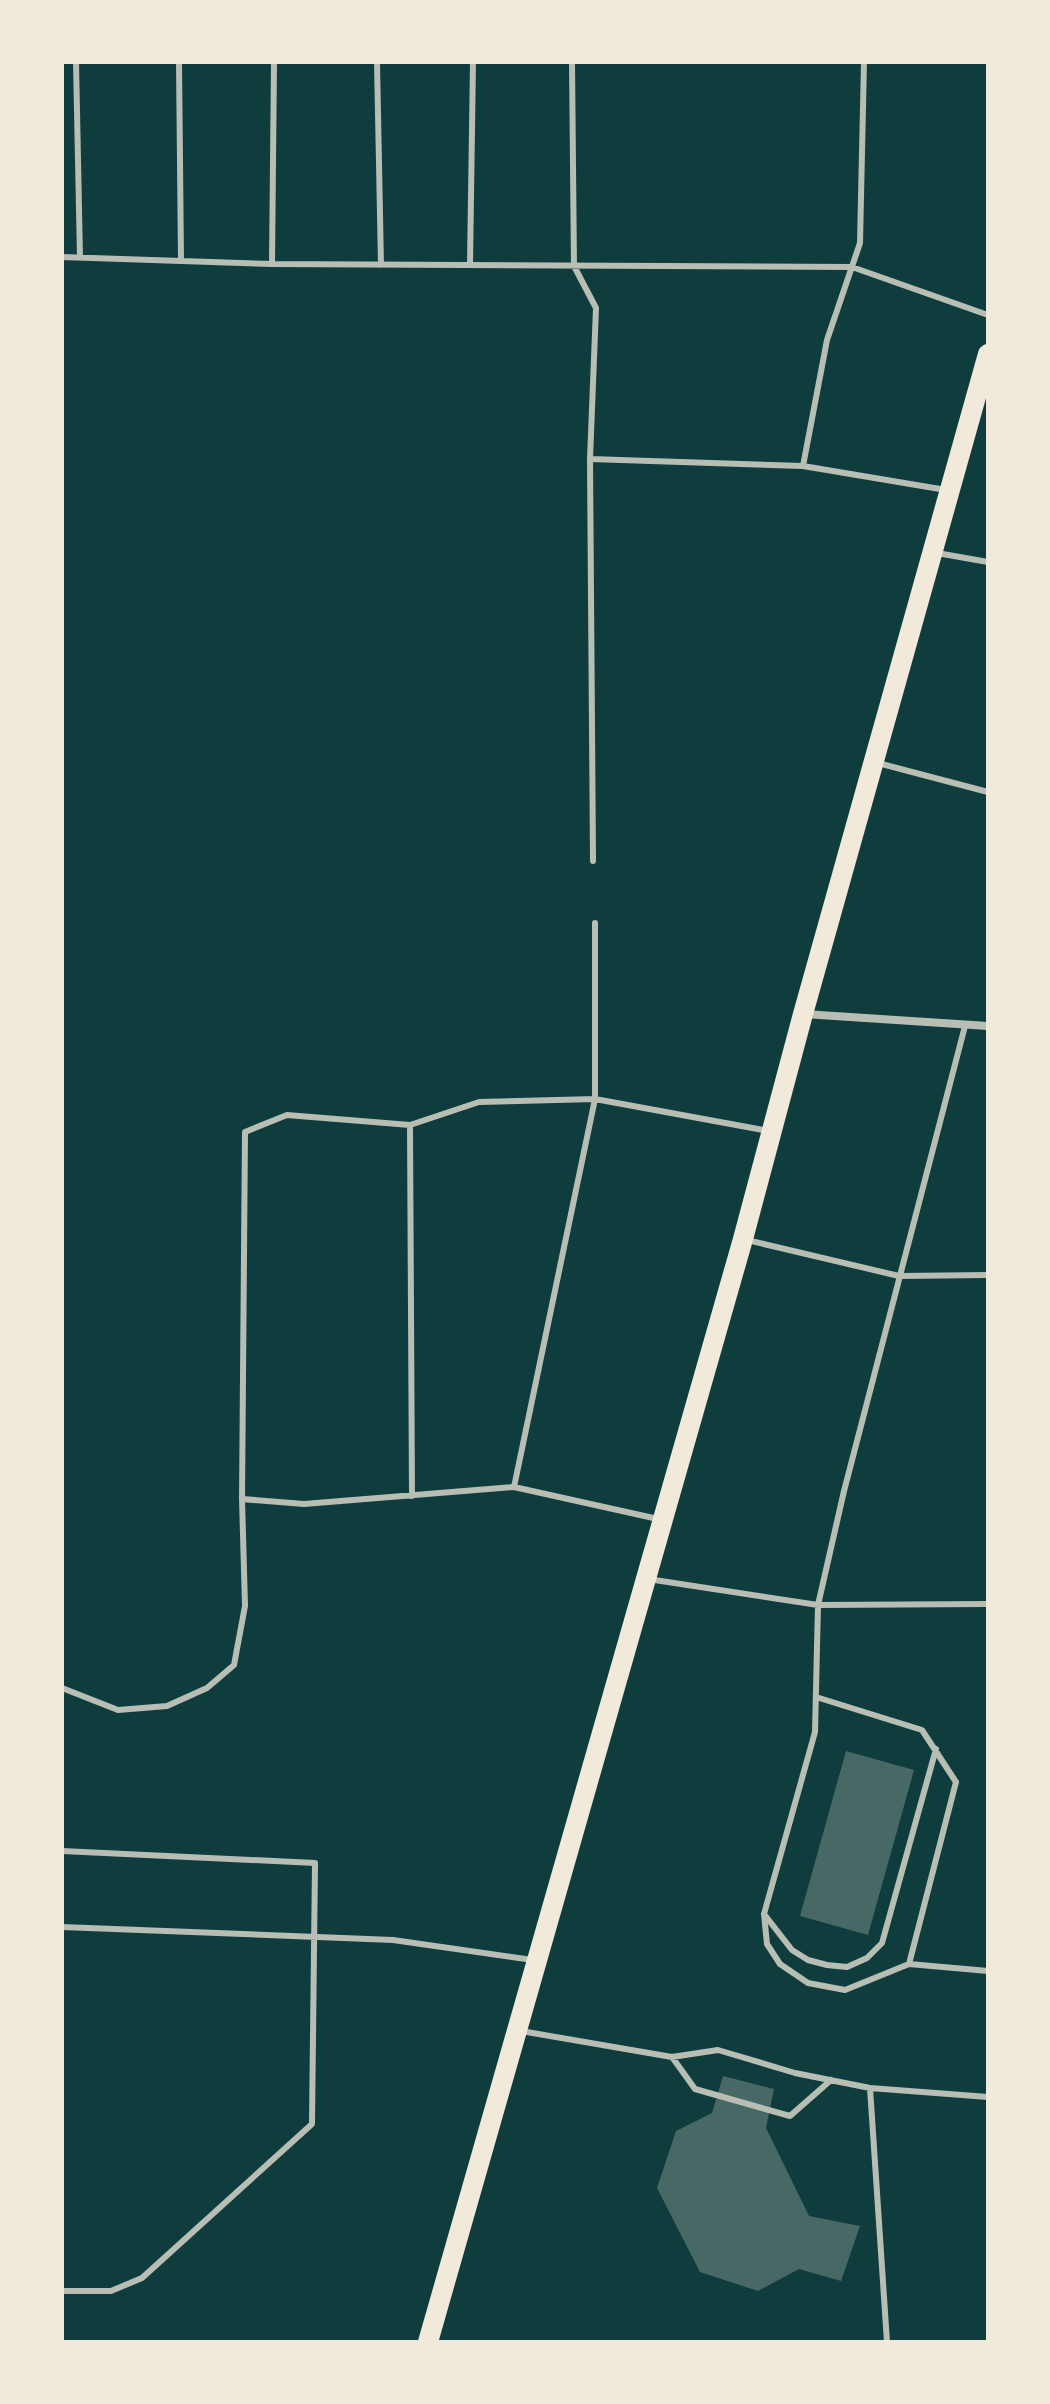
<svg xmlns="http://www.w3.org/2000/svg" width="1050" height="2404" font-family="Quicksand,sans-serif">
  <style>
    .building { fill: #486865 }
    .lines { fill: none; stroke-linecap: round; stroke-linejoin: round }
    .service { stroke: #b8beb3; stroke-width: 6 }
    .minor { stroke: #b8beb3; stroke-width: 8 }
    .primary { stroke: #f1e9da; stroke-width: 20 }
  </style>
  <rect width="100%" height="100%" fill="#0f3d3e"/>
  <path class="building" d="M846,1751L914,1770L868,1935L800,1916Z
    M723,2076L774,2089L766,2128L809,2216L860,2226L841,2281L799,2269L758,2291L700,2272L657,2188L676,2131L712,2113Z"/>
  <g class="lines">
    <path class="service" d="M76,62L80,257
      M179,62L181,261
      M274,62L272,264L852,267L988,315
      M377,62L381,265
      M572,62L574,266L596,308L590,459
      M864,62L860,243L827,340L803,466L946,490
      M62,257L272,264
      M470,265L473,62
      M937,553L988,562
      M878,763L988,792
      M593,861L590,459L803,466
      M595,923V1099L769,1131
      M965,1026L844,1491L818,1605L815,1732L764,1914L767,1944L780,1964L808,1983L845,1990L909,1964L988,1971
      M410,1125L412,1496
      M747,1240L899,1276L988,1275
      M242,1499L245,1132L287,1115L410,1125L479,1102L595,1099L514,1487
      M648,1579L818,1605L988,1604
      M62,1688L118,1710L167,1706L207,1688L234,1665L245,1606L242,1499L304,1504L514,1487L658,1519
      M816,1697L922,1730L956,1782L909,1964
      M62,1851L315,1863L312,2124L142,2278L111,2291H62
      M764,1914L792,1950L808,1960L827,1965L847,1967L867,1958L882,1943L936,1749
      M62,1927L393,1940L533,1960
      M521,2031L672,2057L718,2050L795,2073L870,2088
      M672,2057L695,2089L790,2116L831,2080
      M887,2342L870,2088L988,2097"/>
    <path class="minor" d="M804,1014L988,1026"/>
    <path class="primary" d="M428,2342L743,1239L803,1014L988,354"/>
  </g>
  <rect width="1050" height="2404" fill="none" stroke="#f1e9da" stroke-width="128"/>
</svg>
